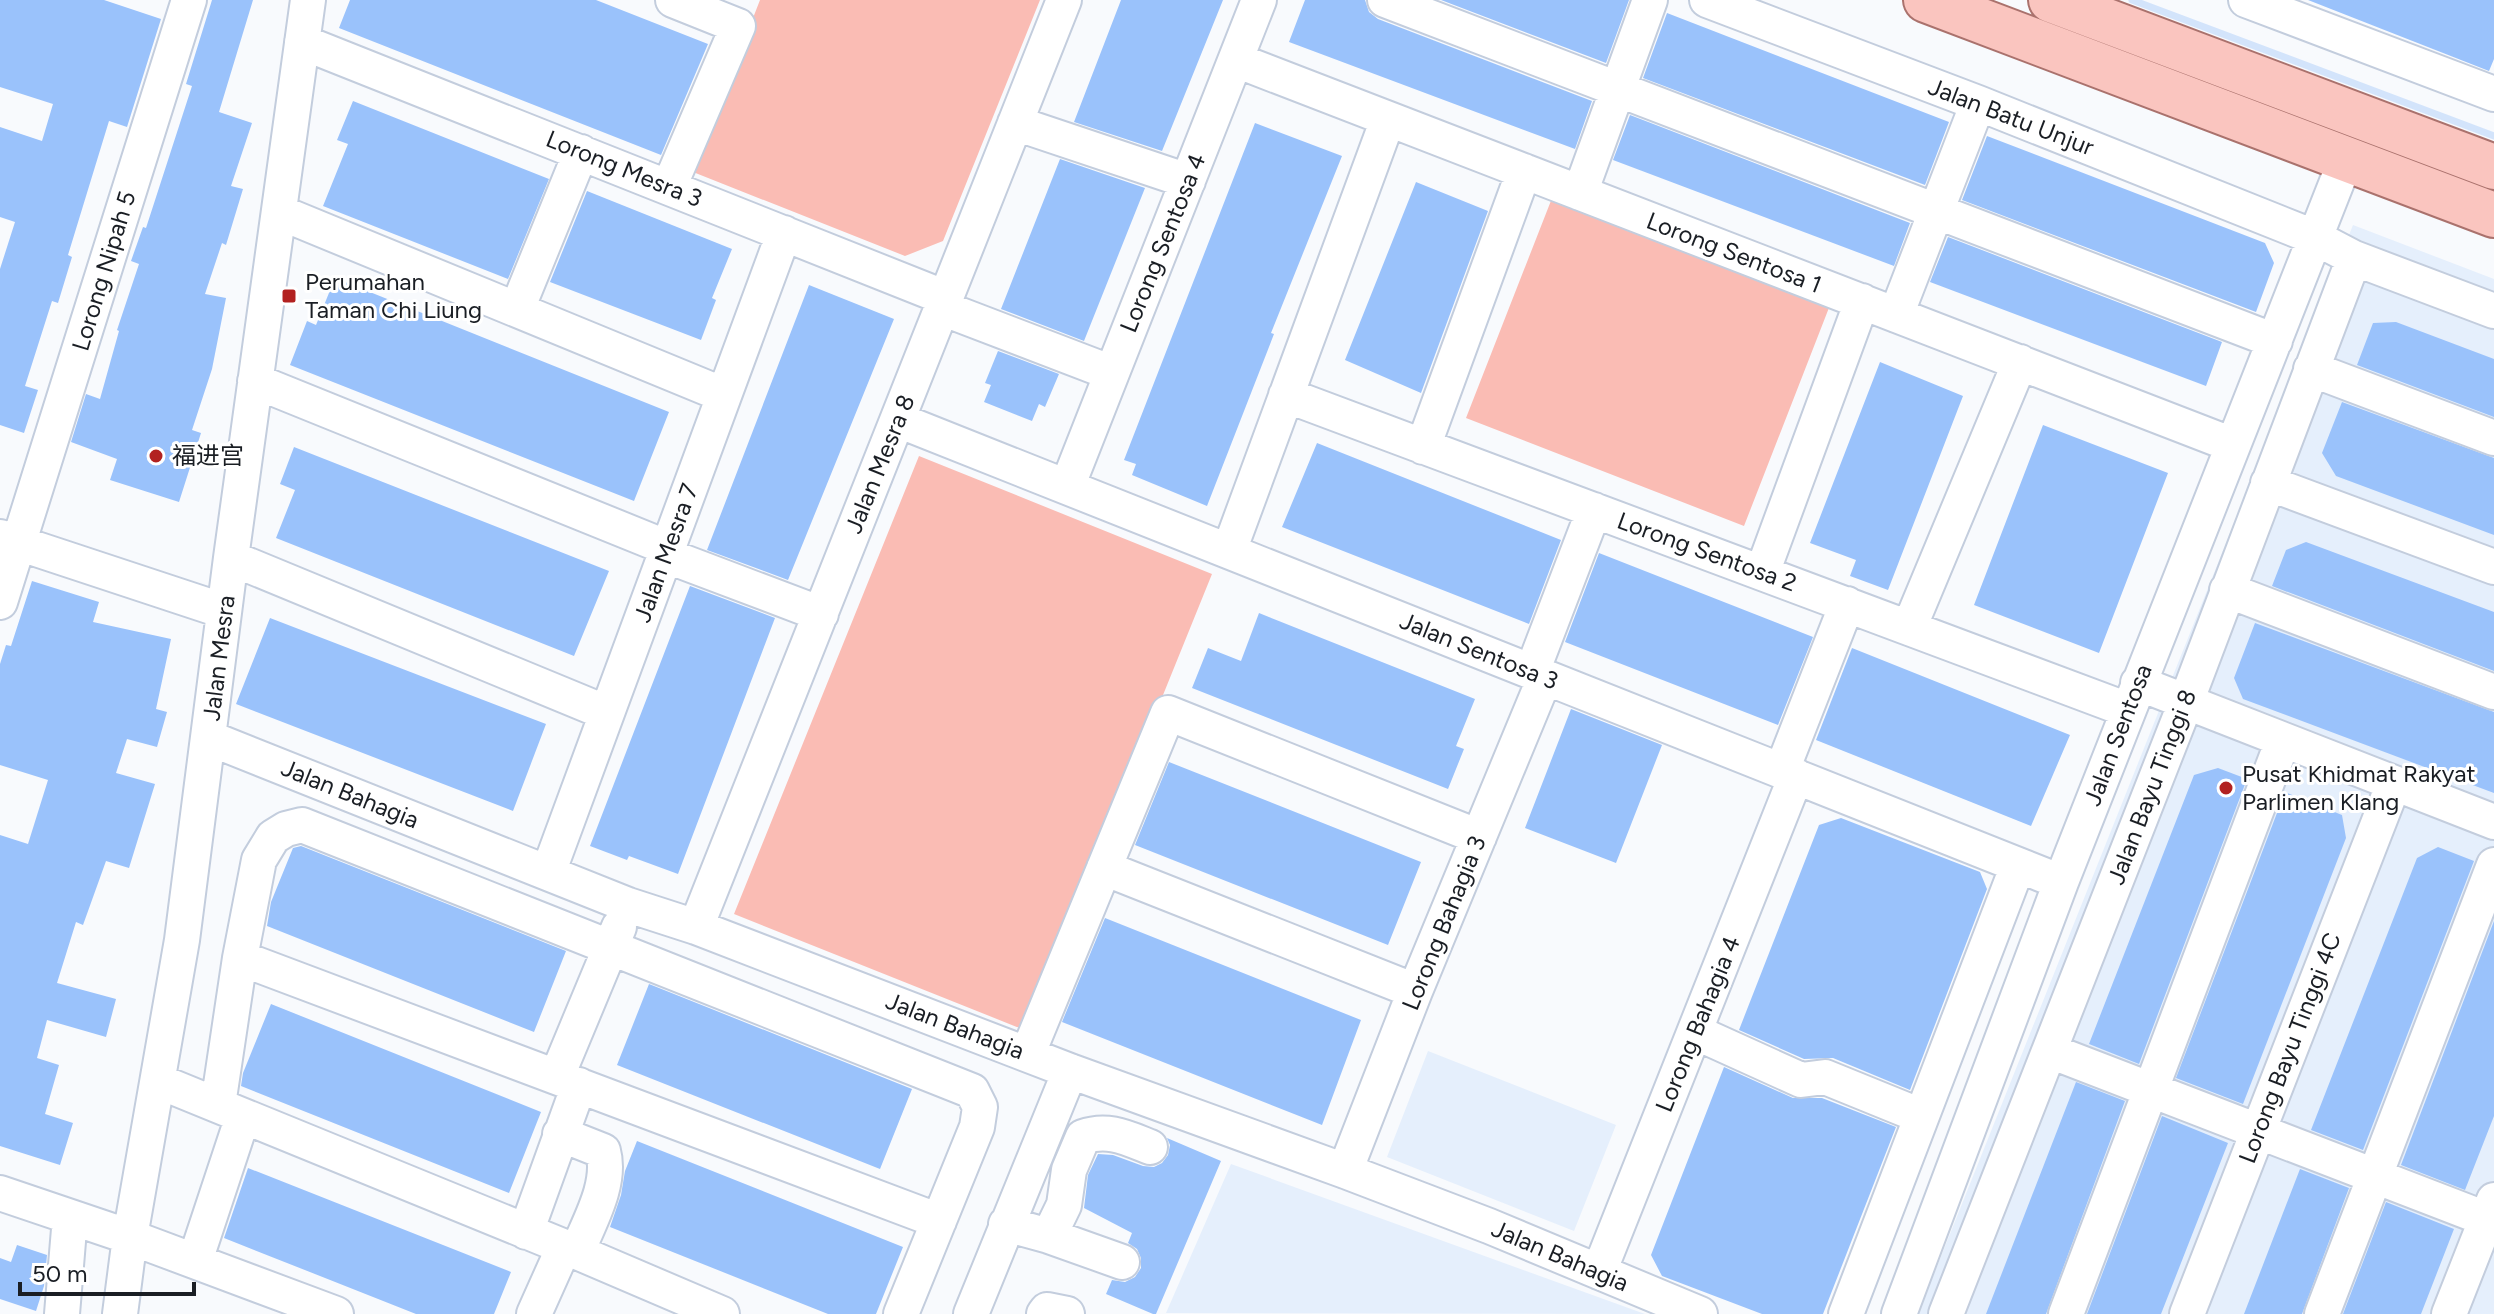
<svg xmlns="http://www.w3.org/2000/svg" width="2494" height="1314" font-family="Figtree,'Noto Sans SC',sans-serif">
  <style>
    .built { fill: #e5effc }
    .green { fill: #fabcb4 }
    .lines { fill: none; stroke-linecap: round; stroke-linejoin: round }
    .stream { stroke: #d3e4fb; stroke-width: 7 }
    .building { fill: #9ac2fb }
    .minor-casing { stroke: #c3cddd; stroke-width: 38 }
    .major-casing { stroke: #aa726d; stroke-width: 48 }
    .minor { stroke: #fff; stroke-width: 34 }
    .major { stroke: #fac5bf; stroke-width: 44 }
    .poi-dot { fill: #b22120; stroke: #fff; stroke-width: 3 }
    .labels { text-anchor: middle; stroke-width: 6; stroke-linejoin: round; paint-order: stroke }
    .street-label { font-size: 24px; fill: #1a1e24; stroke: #fff }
    .poi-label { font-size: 24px; fill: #1a1e24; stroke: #fff; text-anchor: start }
  </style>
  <rect width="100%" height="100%" fill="#f8fafd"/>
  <path class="built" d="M2353,225L2494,279V1314H1918Z
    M1428,1051L1616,1125L1574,1231L1387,1157Z
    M1231,1164L1645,1314L1166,1313Z"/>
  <path class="green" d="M760,0H1040L943,241L905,256L693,172Z
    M1554,193L1832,300L1744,526L1466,418Z
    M919,456L1212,574L1027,1031L734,914Z"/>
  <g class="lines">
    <path class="stream" d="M2132,0L2494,136"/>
  </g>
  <path class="building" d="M0,0H104L161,19L127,127L109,121L68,255L72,257L58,303L52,301L25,386L38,390L24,433L0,425V269L15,222L0,217V127L42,141L53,104L0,87Z
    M212,0H253L219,112L252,123L231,186L243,189L226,245L222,243L205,294L226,298L212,369L192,430L201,433L179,502L110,480L117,459L71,442L86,394L100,399L119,331L117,330L139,264L131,261L143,227L146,228L192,86L186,84Z
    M350,0H596L708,44L661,155L339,28Z
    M1121,0H1223L1162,151L1074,122Z
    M1305,0H1365L1369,12L1378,19L1592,101L1575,149L1289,42Z
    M1441,0H1629L1606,63Z
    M2308,0H2494V59L2489,71Z
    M1667,13L1949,122L1925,185L1643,78Z
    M353,101L549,179L508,279L323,206L348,144L337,140Z
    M1630,115L1910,223L1894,266L1613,160Z
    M1255,123L1342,156L1271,333L1274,334L1207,506L1132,475L1136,464L1124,460Z
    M1987,136L2265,243L2274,263L2256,312L1962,200Z
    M1060,159L1145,188L1084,341L1001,309Z
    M1416,182L1488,211L1421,393L1345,360Z
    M587,191L732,249L712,298L716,300L701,340L550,282Z
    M1948,237L2222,342L2206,386L1930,282Z
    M335,278L669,412L634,501L290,365L307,321L316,325Z
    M809,285L894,319L788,580L707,550Z
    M2396,322L2494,359V417L2357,365L2373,323Z
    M998,351L1059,374L1045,407L1039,404L1032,421L984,402L991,385L985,383Z
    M1880,362L1963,396L1888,590L1850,576L1856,560L1810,543Z
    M2342,402L2494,458V535L2336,476L2322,453Z
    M2043,425L2168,473L2099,653L1974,605Z
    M1317,443L1561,540L1529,624L1282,527Z
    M294,447L609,571L574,656L276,538L295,490L280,484Z
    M2306,542L2494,612V671L2272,586L2286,550Z
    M1599,553L1813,637L1778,725L1565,642Z
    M32,581L99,602L93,622L171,639L156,709L167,712L157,747L127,739L116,773L155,784L129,868L106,861L83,925L76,922L57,983L116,999L106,1037L47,1020L37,1058L59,1065L45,1114L73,1123L60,1165L0,1146V835L28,844L48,780L0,765V664L6,645L11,646Z
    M690,586L775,618L678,874L629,856L627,860L590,846Z
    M1259,613L1475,699L1456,746L1464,749L1448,789L1192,688L1208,648L1241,661Z
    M270,618L546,724L513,811L236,704Z
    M2255,623L2494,712V793L2243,699L2234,678Z
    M1852,648L2070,735L2031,826L1816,740Z
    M1571,709L1662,745L1616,863L1525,828Z
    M1169,762L1421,862L1388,945L1135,845Z
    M2218,768L2247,779L2139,1064L2089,1044L2194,775Z
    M2285,792L2342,815L2346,838L2243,1104L2176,1078Z
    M1841,818L1980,872L1987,889L1910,1090L1833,1058L1804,1059L1739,1030L1819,825Z
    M301,846L566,951L534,1032L267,926L271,902L293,848Z
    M2438,847L2474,861L2363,1150L2311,1130L2417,858Z
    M1105,918L1361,1020L1322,1125L1062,1022Z
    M2494,921V1116L2465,1190L2401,1165Z
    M649,984L912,1089L880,1169L617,1065Z
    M271,1004L541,1112L509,1193L241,1086L243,1073Z
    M1724,1067L1793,1098H1822L1896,1127L1823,1314H1762L1662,1276L1651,1255Z
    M2076,1082L2125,1101L2046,1314H1986Z
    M2162,1116L2228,1143L2161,1314H2087Z
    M1167,1138L1221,1161L1156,1314H1153L1106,1294L1112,1280L1125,1282L1135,1277L1141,1268V1258L1137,1249L1128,1243L1132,1233L1084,1208L1088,1175L1098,1154L1113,1155L1143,1166L1154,1167L1162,1163L1168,1155L1170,1145Z
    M637,1141L903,1247L876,1314H828L610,1227L621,1195L625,1171Z
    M248,1168L511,1272L494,1314H416L224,1238Z
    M2300,1169L2349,1188L2302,1314H2244Z
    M2386,1202L2454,1229L2421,1314H2343Z
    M17,1245L47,1255L44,1286L36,1311L0,1299V1258L11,1262Z"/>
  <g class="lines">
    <g class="minor-casing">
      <path id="minor" d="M1385,0L2275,341
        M1707,0L1978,103L2314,237L2354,258L2494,311
        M2246,0L2494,94
        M302,42L946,298
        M1236,60L2233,445
        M1015,123L1188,181
        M669,187L738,26L673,0
        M1580,193L1650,0
        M279,212L724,395
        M942,308L1112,373
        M517,309L581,152
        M1896,315L1978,103
        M2311,369L2494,438
        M255,381L668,548
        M1286,395L2128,710
        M898,420L2061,882
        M1423,447L1524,171
        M2268,483L2494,567
        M1067,487L1259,0
        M0,537L224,611
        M1229,551L1388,119
        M665,555L821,614
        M231,558L607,713
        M1762,573L1862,301
        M2227,590L2494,692
        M0,602L189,0
        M1909,628L2020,362
        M1532,672L1594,510
        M2138,683L2494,822
        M209,738L628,905L696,927L1070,1071L1345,1171L1489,1226L1700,1314
        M1782,770L1847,604
        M1104,868L1415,991
        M548,873L784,233
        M696,927L1064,0
        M240,958L939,1221
        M1695,1032L1801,1080L1825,1077L1921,1116
        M2050,1051L2494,1222
        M1028,1053L1168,713L1479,837
        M557,1076L619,927
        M158,1081L577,1252L722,1314
        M218,1105L240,958L259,860L273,837L286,829L302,825L972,1091L980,1107L977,1127L901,1314
        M560,1134L603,1151C612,1184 589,1222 577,1252
        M1345,1171L1415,991L1545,677
        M0,1193L130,1237L336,1314
        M1006,1224L1049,1236L1064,1205L1069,1170L1083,1137C1108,1128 1127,1138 1150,1147
        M526,1232L579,1085
        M1049,1236L1122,1262
        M195,1261L243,1116
        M1599,1272L1796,776
        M62,1314L70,1217
        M120,1314L130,1237L182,940L231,558L308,0
        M534,1314L564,1247
        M971,1314L1070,1071
        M1044,1314L1047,1310L1067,1314
        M1846,1314L2018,865
        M1899,1314L2061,882L2346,159
        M1946,1314L2186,702L2354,258
        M2066,1314L2283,740
        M2187,1314L2394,783
        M2322,1314L2494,865
        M2449,1314L2494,1200"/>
    </g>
    <g class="major-casing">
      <path id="major" d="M1926,0L2494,215
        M2051,0L2494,167"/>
    </g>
    <use href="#minor" class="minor"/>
    <use href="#major" class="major"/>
  </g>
  <g class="poi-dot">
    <rect x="281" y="288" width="16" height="16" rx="4"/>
    <circle cx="156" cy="456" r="8"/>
    <circle cx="2226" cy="788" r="8"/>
  </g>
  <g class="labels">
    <g class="street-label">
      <text transform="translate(2011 117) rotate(21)" y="8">Jalan Batu Unjur</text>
      <text transform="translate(624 169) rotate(22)" y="8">Lorong Mesra 3</text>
      <text transform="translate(1163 243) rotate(-68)" y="8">Lorong Sentosa 4</text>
      <text transform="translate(1734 253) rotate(21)" y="8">Lorong Sentosa 1</text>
      <text transform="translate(104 271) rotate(-73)" y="8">Lorong Nipah 5</text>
      <text transform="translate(880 464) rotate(-68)" y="8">Jalan Mesra 8</text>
      <text transform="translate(1707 552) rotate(20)" y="8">Lorong Sentosa 2</text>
      <text transform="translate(666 553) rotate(-70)" y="8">Jalan Mesra 7</text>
      <text transform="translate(1479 651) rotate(22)" y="8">Jalan Sentosa 3</text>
      <text transform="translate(219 658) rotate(-83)" y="8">Jalan Mesra</text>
      <text transform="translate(2118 735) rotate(-69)" y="8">Jalan Sentosa</text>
      <text transform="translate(2152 787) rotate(-69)" y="8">Jalan Bayu Tinggi 8</text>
      <text transform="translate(350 794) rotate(22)" y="8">Jalan Bahagia</text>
      <text transform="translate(1444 923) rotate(-68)" y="8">Lorong Bahagia 3</text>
      <text transform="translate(1698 1024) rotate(-68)" y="8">Lorong Bahagia 4</text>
      <text transform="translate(955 1026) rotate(21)" y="8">Jalan Bahagia</text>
      <text transform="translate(2290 1048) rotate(-69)" y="8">Lorong Bayu Tinggi 4C</text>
      <text transform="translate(1560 1256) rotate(23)" y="8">Jalan Bahagia</text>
    </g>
    <g class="poi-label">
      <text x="305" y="290">Perumahan<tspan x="305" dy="28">Taman Chi Liung</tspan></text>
      <text x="172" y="464">福进宫</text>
      <text x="2242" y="782">Pusat Khidmat Rakyat<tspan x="2242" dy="28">Parlimen Klang</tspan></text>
    </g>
  </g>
  <path d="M20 1282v12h174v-12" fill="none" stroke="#1a1e24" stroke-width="4"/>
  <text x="32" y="1282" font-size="24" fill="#1a1e24" stroke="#ffffff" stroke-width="6" paint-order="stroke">50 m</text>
</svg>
